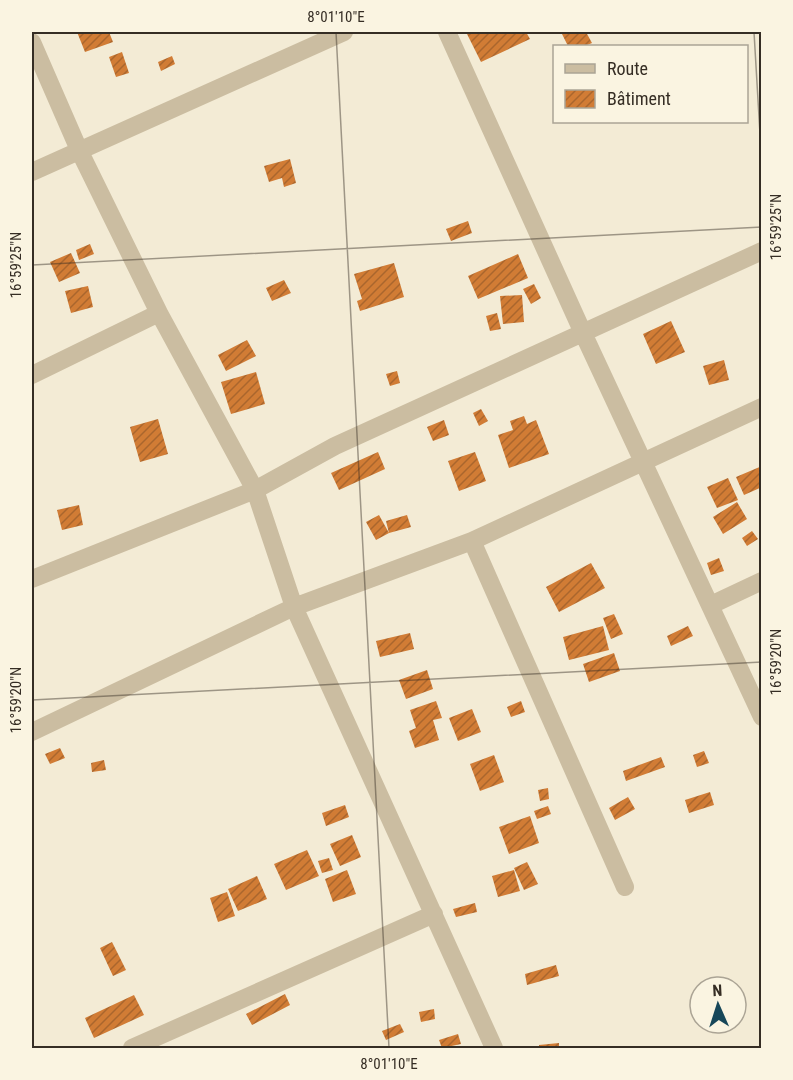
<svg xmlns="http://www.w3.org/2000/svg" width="793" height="1080" font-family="'Roboto Condensed',sans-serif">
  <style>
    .building { fill: url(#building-hatch) }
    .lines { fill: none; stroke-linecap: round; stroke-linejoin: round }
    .minor { stroke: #cbbda1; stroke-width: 18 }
    .ticks { fill: none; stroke: #352d24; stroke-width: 1.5; stroke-opacity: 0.45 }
    .neatline { fill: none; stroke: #352d24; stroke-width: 2 }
    .ticks-label { font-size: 15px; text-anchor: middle; fill: #352d24 }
  </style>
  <defs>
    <pattern id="building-hatch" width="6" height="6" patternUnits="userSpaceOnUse" patternTransform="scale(1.5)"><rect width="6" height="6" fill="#d17c35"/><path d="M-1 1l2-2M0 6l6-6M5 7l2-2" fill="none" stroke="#aa662d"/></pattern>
  </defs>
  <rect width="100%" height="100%" fill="#f3ebd5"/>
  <path class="building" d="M77,32H109L113,42L85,52Z
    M466,32H526L530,39L481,62Z
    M561,32H586L592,43L585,46H568Z
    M122,52L129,73L116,77L109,57Z
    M172,56L175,64L161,71L158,62Z
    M290,159L296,183L284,187L282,178L269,182L264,166Z
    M468,221L472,233L451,241L446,229Z
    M90,244L94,254L79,260L76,250Z
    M71,253L80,273L59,282L50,262Z
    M518,254L528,278L478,299L468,276Z
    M394,263L404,297L360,311L357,301L362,299L354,274Z
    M284,280L291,293L272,301L266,288Z
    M534,284L541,298L531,304L523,289Z
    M88,286L93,307L71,313L65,291Z
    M522,295L524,322L503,324L500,296Z
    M497,313L501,329L490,331L486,316Z
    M671,321L685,352L656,364L643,334Z
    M247,340L256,356L226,371L218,355Z
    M724,360L729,380L709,385L703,366Z
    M397,371L400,383L390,386L386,374Z
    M256,372L265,404L231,414L221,382Z
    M481,409L488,421L479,426L473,413Z
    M524,416L527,424L536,420L549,454L509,468L498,435L513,430L510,421Z
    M158,419L168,454L140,462L130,427Z
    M444,420L449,435L433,441L427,427Z
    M378,452L385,469L339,490L331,473Z
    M475,452L486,481L459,491L448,461Z
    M762,466V487L744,495L736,477Z
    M728,478L738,500L717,508L707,487Z
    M737,502L747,519L723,534L713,517Z
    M79,505L83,525L62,530L57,510Z
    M379,515L389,533L376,540L366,522Z
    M407,515L411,527L389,533L386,521Z
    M752,531L758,539L747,546L742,538Z
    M719,558L724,571L711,575L707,563Z
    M591,563L605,588L559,612L546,587Z
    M614,614L623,634L611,639L603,618Z
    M603,626L609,650L569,660L563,637Z
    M688,626L693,636L671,646L667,636Z
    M410,633L414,649L380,657L376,641Z
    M614,653L620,671L589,682L583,664Z
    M427,670L433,689L406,699L399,680Z
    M436,701L442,718L433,720L439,740L415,748L409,731L416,728L410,710Z
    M521,701L525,712L511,717L507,707Z
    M472,709L481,732L458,741L449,718Z
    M60,748L65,758L50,764L45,754Z
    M704,751L709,763L697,767L693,755Z
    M494,755L504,782L480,791L470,764Z
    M661,757L665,767L626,781L623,771Z
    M104,760L106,770L92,772L91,763Z
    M548,788L549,799L540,801L538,790Z
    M710,792L714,805L689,813L685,800Z
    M628,797L635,809L615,820L609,808Z
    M345,805L349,817L326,826L322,813Z
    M548,806L551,814L537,819L534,811Z
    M530,816L539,843L509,854L499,827Z
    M352,835L361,857L340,866L330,844Z
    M307,850L319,876L286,890L274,864Z
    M329,858L333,870L322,873L318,861Z
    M527,862L538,884L524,890L514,868Z
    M347,870L356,894L333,902L325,879Z
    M514,870L520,891L498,897L492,876Z
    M257,876L267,899L238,911L228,889Z
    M227,892L235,916L218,922L210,898Z
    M475,903L477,912L456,917L453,909Z
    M112,942L126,970L113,976L100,948Z
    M556,965L559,976L527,985L525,974Z
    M285,994L290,1005L252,1025L246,1014Z
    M134,995L144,1015L94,1038L85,1018Z
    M434,1009L435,1019L421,1022L419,1012Z
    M400,1024L404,1032L386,1040L382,1031Z
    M458,1034L461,1044L442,1048L439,1040Z
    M559,1043V1048H539V1045Z"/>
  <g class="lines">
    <path class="minor" d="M447,32L583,333L762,717
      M32,42L79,150L159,313L255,490L294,607L472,541L762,407
      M32,172L344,32
      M32,375L159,313
      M472,541L625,887
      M32,579L255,490L335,446L762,251
      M711,605L762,581
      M32,732L294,607L494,1048
      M132,1048L434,914"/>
  </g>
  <path class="ticks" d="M336,32L389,1048M754,32L762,168M32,265L762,227M32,700L762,662"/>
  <rect width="793" height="1080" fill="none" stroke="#faf4e1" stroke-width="66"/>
  <rect x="553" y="45" width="195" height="78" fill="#faf4e1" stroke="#aba495" stroke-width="1.5"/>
  <rect x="565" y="64" width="30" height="9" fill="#cbbda1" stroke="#aba495" stroke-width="1.5"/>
  <text x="607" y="75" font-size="18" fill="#352d24">Route</text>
  <rect x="565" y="90" width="30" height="18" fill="url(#building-hatch)" stroke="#aba495" stroke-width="1.5"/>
  <text x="607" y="105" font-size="18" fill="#352d24">Bâtiment</text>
  <g transform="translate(718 1005) rotate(357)"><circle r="28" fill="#faf4e1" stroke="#aba495" stroke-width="1.5"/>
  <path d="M0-4.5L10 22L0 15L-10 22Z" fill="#174759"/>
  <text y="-9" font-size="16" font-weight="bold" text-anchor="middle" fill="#352d24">N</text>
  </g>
  <rect x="33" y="33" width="727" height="1014" class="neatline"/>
  <g class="ticks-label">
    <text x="336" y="22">8°01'10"E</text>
    <text transform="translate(776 227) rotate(-90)" y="5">16°59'25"N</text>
    <text transform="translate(16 265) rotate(-90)" y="5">16°59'25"N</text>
    <text transform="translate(776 662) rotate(-90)" y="5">16°59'20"N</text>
    <text transform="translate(16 700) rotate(-90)" y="5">16°59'20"N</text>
    <text x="389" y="1069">8°01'10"E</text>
  </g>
</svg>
